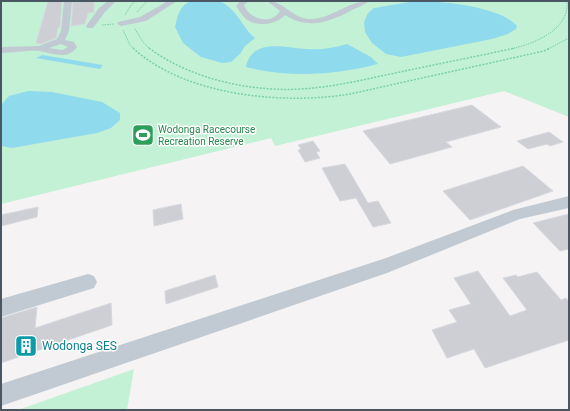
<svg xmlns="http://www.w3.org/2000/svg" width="570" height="411" font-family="Roboto,sans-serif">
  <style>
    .green { fill: #c3f1d5 }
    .water { fill: #90daee }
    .building { fill: #cdcfd5; stroke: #d7d9de }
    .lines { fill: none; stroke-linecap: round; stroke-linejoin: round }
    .path-far1 { stroke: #7ad0a6; stroke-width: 1; stroke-dasharray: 1.5 1; stroke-linecap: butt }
    .path { stroke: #7ad0a6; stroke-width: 1.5; stroke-dasharray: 2 1.5; stroke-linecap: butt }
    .minor { fill: #c1cad2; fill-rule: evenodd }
    .labels { text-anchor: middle; stroke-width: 3; stroke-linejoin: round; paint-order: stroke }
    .leisure-label { font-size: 10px; fill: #27864d; stroke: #fff; text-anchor: start }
    .near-culture-label { font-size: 12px; fill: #0d838f; stroke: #fff; text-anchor: start }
  </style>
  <rect width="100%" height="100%" fill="#f5f3f3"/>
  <path class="green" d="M1,1H569V117L504,91L275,146L271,138L1,204Z
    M134,369L127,410H18Z"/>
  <path class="water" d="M191,1C199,1 209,0 217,1C235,4 242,28 255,38L245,46L240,54L231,62L222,63L201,57L183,43L175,27C178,15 179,6 191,1Z
    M415,1C440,1 500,6 517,26L516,29L508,34L492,39L401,57L386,54L372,43L365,32L364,22L368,13L374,8Z
    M347,44L371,57L378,64C336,75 289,78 246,67C252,37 286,48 307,49C321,50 334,48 347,44Z
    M42,55L103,65L100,69L36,58Z
    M28,91L52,92L102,102L120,113V120L111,128L97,133L12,148L1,146L2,104L9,96Z"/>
  <path class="building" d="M48,1H62L60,27L58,28L56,38L41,44L36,43Z
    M73,1H94V12L88,13L85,24L71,26Z
    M472,105L501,127L446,142L452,147L390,164L363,131Z
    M549,132L563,142L550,146L547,144L528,149L517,141Z
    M313,141L320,151L316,152L320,158L305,162L298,150L301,149L298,145Z
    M345,164L368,203L378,201L391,223L373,227L356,198L340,201L322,168Z
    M523,166L553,191L470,220L443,191Z
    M181,204L183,219L154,226L153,210Z
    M38,207L37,217L1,226V215Z
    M569,214V249L560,251L533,223Z
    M478,271L510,316L527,310L503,278L516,275L518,277L537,272L561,300L566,298L569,302V340L485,368L474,349L447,358L432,330L457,322L449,310L471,304L454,278Z
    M215,275L218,287L166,304L165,291Z
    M111,303L112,325L1,363V318L37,307L35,328Z"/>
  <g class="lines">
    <path class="path-far1" d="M137,12L147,1
      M125,15L131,5L136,1
      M102,25L114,24
      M135,29L143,42L150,49
      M123,30L130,45L134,49
      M511,49C533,44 570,30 567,1
      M548,49L569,38"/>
    <path class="path" d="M133,48C185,96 283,105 350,94L544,51L550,48
      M149,48C193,81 259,94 313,88C344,85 375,77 405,71C442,63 479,56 515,48"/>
    <path class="minor" d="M64,1H72L69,31L65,40L74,42L77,47C67,61 53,53 39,51C29,50 12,53 1,53V47L39,46L57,39L61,31ZM61,44L68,47L62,50L49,48Z
      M108,1H116L105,12L93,28H87L86,26L99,8Z
      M168,1H177L146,21L121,26L117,24L118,22L140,17Z
      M240,1H249L244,5C249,19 271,26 280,11L267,1C284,1 292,18 309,19C331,20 347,1 369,1C364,5 358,7 352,10C330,22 308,30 285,15C277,24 260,27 249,21C243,18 240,11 236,6Z
      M569,196V208L520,219L387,273L1,406V384L386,258L513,210Z
      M88,274L94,276L97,282L94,288L1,317V299Z"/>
  </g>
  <defs>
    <g id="stadium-square" transform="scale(1.15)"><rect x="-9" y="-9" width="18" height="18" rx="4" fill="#2e9e5b" stroke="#fff"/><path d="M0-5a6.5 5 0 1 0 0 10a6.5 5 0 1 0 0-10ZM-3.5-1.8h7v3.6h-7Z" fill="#fff"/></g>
    <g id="building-square" transform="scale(1.15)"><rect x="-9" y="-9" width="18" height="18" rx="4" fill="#0f9aa8" stroke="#fff"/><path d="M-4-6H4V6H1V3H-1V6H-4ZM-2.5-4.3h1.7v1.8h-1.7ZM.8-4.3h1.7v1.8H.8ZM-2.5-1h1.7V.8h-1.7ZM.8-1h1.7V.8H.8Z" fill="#fff"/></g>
  </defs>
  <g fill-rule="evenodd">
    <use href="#stadium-square" x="143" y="135"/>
    <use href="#building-square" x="26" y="346"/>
  </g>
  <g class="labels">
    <g class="leisure-label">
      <text x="158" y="133">Wodonga Racecourse<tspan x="158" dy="12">Recreation Reserve</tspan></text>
    </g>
    <g class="near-culture-label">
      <text x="42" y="350">Wodonga SES</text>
    </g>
  </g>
  <rect width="570" height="411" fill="none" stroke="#4a5661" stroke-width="4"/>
</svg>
